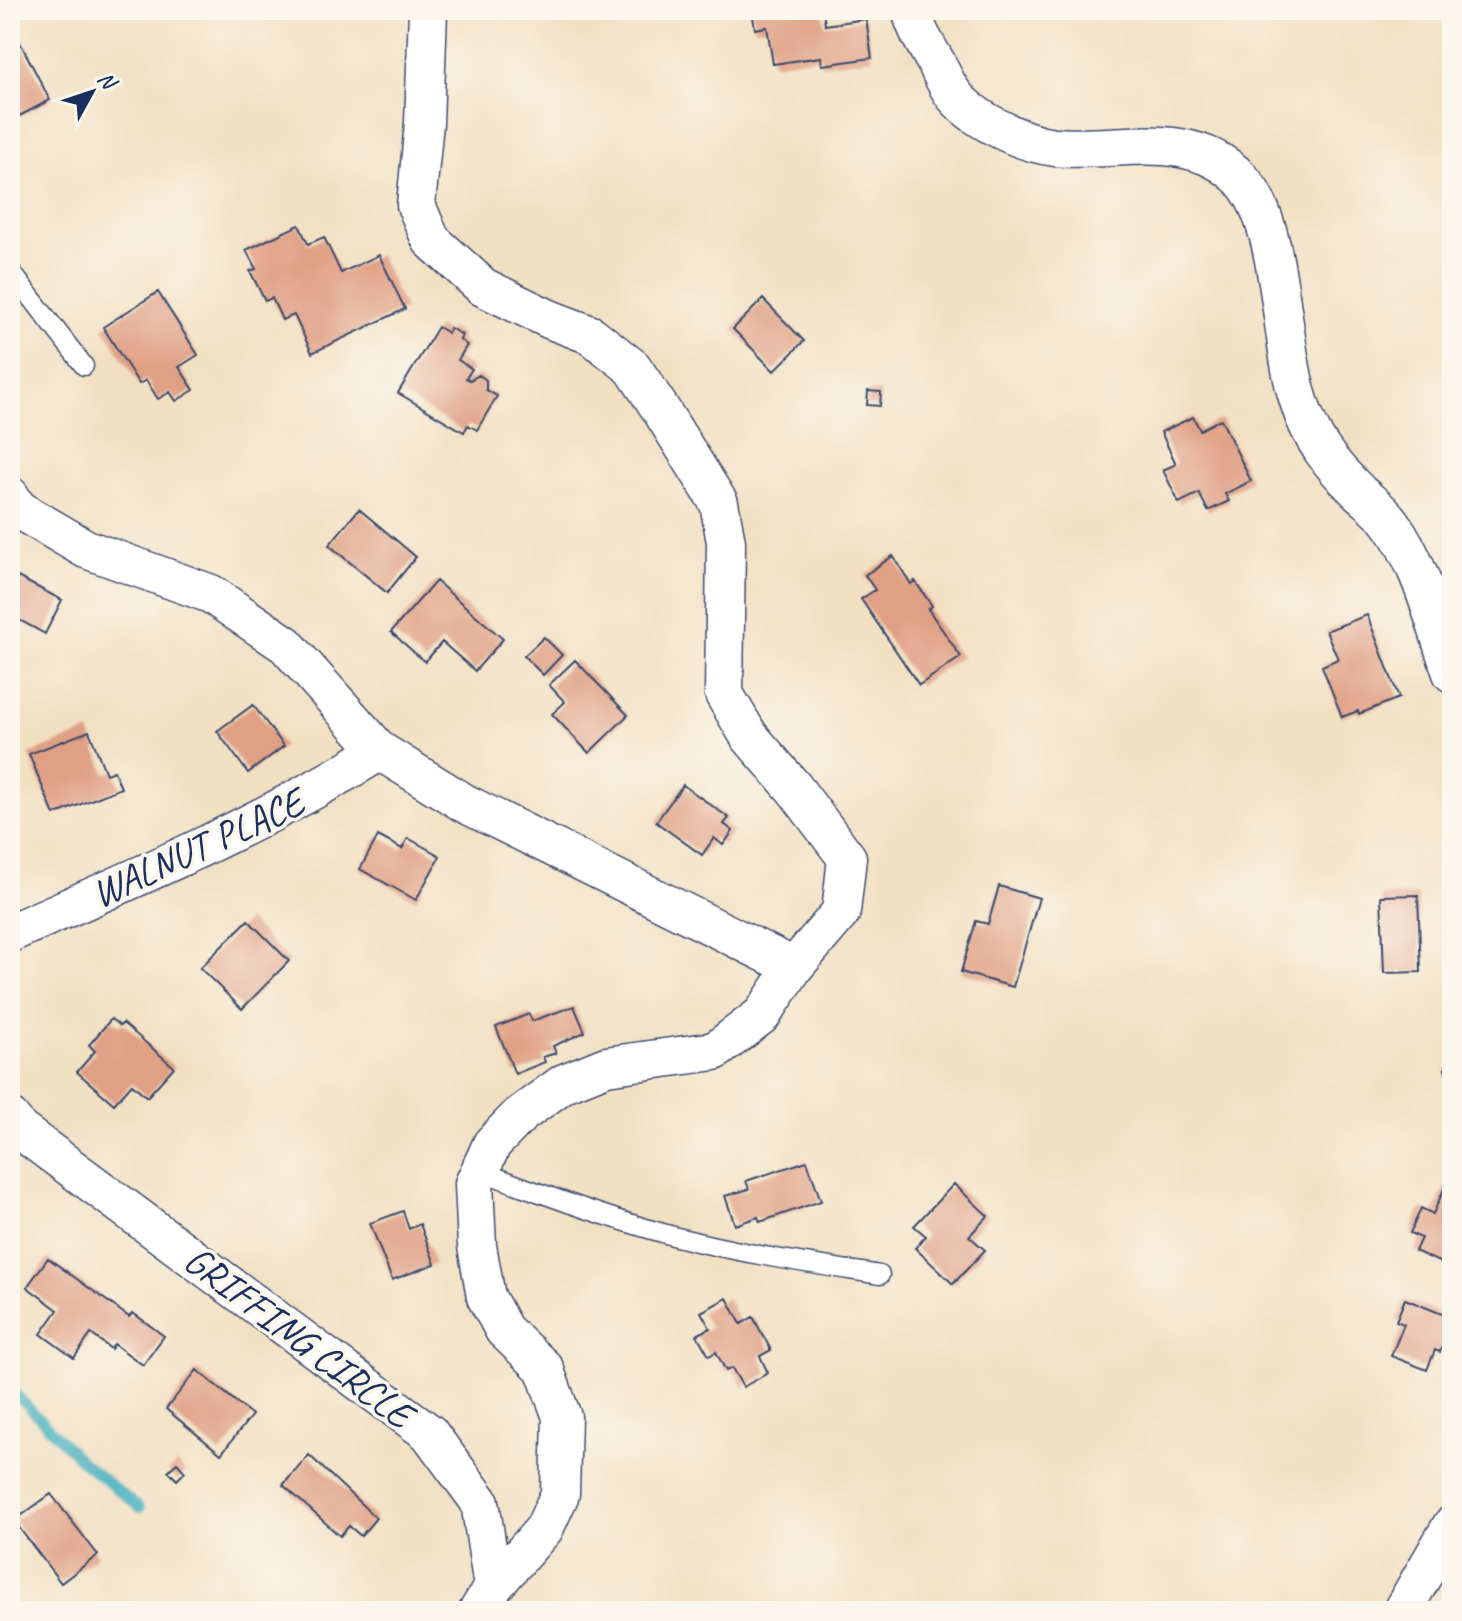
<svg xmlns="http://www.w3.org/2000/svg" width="1462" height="1621" font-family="Caveat,sans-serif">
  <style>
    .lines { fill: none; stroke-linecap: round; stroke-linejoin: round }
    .stream { stroke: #3fadbc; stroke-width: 10 }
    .building { fill: #e0a085 }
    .lane-casing { stroke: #3b4a6d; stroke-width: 21 }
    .street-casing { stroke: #3b4a6d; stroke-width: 41 }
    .lane { stroke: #fff; stroke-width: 18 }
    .street { stroke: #fff; stroke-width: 38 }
    .labels { text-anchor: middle; stroke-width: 7; stroke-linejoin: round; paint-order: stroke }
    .street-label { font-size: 40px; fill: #1b2f5e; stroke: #fbf7ec }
  </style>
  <rect width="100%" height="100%" fill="#fbf7ec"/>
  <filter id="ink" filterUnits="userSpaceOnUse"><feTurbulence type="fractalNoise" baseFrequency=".0125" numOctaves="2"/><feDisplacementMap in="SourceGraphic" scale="16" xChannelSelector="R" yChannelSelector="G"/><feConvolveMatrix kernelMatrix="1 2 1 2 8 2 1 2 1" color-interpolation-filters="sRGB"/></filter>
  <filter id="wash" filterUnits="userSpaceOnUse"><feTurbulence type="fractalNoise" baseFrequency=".006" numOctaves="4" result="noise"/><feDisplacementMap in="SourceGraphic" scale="32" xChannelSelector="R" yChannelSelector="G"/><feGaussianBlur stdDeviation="1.8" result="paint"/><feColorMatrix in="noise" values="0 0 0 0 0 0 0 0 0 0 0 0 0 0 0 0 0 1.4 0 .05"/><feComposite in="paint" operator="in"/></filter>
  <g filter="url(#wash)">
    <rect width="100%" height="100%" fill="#f2e0c2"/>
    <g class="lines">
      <path class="stream" d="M10,1388L82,1462L140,1508"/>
    </g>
    <g id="blocks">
      <path class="building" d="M752,10H823L825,25L866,19L872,58L822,65L821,57L773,64L767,27L755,29Z
        M12,27L50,100L10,121V28Z
        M299,225L308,244L324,237L341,273L379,255L405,309L312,353L294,315L282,320L272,298L265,301L250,271L256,269L246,250Z
        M158,292L198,355L179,367L194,390L176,401L170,392L158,399L146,380L139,384L103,327Z
        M763,299L804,341L774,371L733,329Z
        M438,327L448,333L450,328L462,335L460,340L467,345L458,360L472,369L466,378L470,380L479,375L486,380V390L497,396L477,430L468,425L464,432L398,393Z
        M868,391L881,392L880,406L867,405Z
        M1193,417L1200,430L1221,419L1251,481L1225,494L1229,501L1208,511L1199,493L1179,503L1163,470L1176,464L1161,432Z
        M359,509L416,557L387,593L329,545Z
        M893,556L911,584L915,581L932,606L928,609L961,657L919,685L861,599L875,590L865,575Z
        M10,573L62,600L45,634L10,615Z
        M436,581L503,639L475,671L442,642L425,662L391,632Z
        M1367,615L1399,698L1359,714L1358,711L1342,717L1322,666L1338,659L1326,631Z
        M544,637L562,655L543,675L524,656Z
        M575,660L628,715L589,753L552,714L565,702L549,685Z
        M253,705L284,746L248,773L217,731Z
        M89,731L106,774L114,771L121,788L54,815L29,754Z
        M683,785L729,818L724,824L733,831L723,845L714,838L702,855L656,822Z
        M378,836L402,849L408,838L440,856L416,900L360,869Z
        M999,886L1039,898L1013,987L961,972L976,921L988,924Z
        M1418,895L1421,972L1384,973L1381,896Z
        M248,920L289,961L242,1009L200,968Z
        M574,1006L585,1032L553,1046L556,1053L543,1057L545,1062L515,1074L496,1027L529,1014L532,1021Z
        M111,1019L120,1026L123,1023L174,1067L147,1097L132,1084L114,1104L77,1072L95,1051L89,1045Z
        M1452,1067V1088H1451L1445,1069Z
        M807,1161L821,1201L760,1222L758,1217L735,1225L725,1196L749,1189L746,1181Z
        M1452,1171V1268L1415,1251L1421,1238L1410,1233L1421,1208L1433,1214Z
        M954,1184L988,1216L969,1236L985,1250L953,1284L915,1248L926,1236L914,1226Z
        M403,1211L409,1229L420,1224L435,1264L392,1280L370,1223Z
        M48,1258L129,1317L133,1313L164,1336L143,1365L114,1344L111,1349L91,1334L74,1358L41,1334L58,1310L27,1287Z
        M727,1298L741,1324L753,1317L771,1350L760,1356L768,1373L743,1387L732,1368L726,1371L716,1352L709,1356L697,1335L710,1328L701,1312Z
        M1405,1299L1452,1318V1344L1444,1341L1440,1352L1435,1350L1427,1370L1391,1356L1404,1324L1396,1321Z
        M197,1370L252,1415L221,1454L166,1409Z
        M309,1455L376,1518L361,1536L349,1526L340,1536L283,1485Z
        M177,1463L185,1472L177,1480L168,1471Z
        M51,1494L98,1555L61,1583L14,1521Z"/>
    </g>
  </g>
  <g filter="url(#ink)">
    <use href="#blocks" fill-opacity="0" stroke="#3b4a6d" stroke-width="2"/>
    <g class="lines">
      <g class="lane-casing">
        <path id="lane" d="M10,270L84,366
          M480,1171C545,1195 610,1219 677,1237C743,1254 812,1264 880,1275"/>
      </g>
      <g class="street-casing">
        <path id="street" d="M428,10L424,123L416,205L431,240L483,287L549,319L591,335L633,368L661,410L719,503L726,542L724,694L749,736L794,788L847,858L841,912L794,967L762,1015L715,1051L606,1066L564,1083L520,1115L492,1144L474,1184L477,1246L486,1297L504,1330L544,1368L562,1417L560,1494L544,1529L493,1587L478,1611
          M911,10C916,30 927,47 937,64C941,73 946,83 951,91C970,119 1022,143 1055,147C1119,153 1189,127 1240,178C1283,221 1279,339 1298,398C1310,439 1330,464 1360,493C1370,502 1382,511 1390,522C1421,563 1435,625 1452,673
          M10,496L18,509L86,549L211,594L286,645L380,751L464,803L794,967
          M10,933C137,878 262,824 380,751
          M10,1118L20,1130L429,1433L480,1502L493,1587
          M1402,1611L1452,1525"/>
      </g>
      <use href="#lane" class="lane"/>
      <use href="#street" class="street"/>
    </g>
  </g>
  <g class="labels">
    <g class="street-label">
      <text transform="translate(197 847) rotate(-25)" y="14">WALNUT PLACE</text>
      <text transform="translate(299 1336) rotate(37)" y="14">GRIFFING CIRCLE</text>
    </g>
  </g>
  <rect width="1462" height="1621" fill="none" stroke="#fbf7ec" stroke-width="40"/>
  <g transform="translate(92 92) rotate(50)" stroke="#fbf7ec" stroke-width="6" paint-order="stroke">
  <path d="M0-6L14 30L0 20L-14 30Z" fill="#1b2f5e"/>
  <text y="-12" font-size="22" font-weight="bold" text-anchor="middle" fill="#1b2f5e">N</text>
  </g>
</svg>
